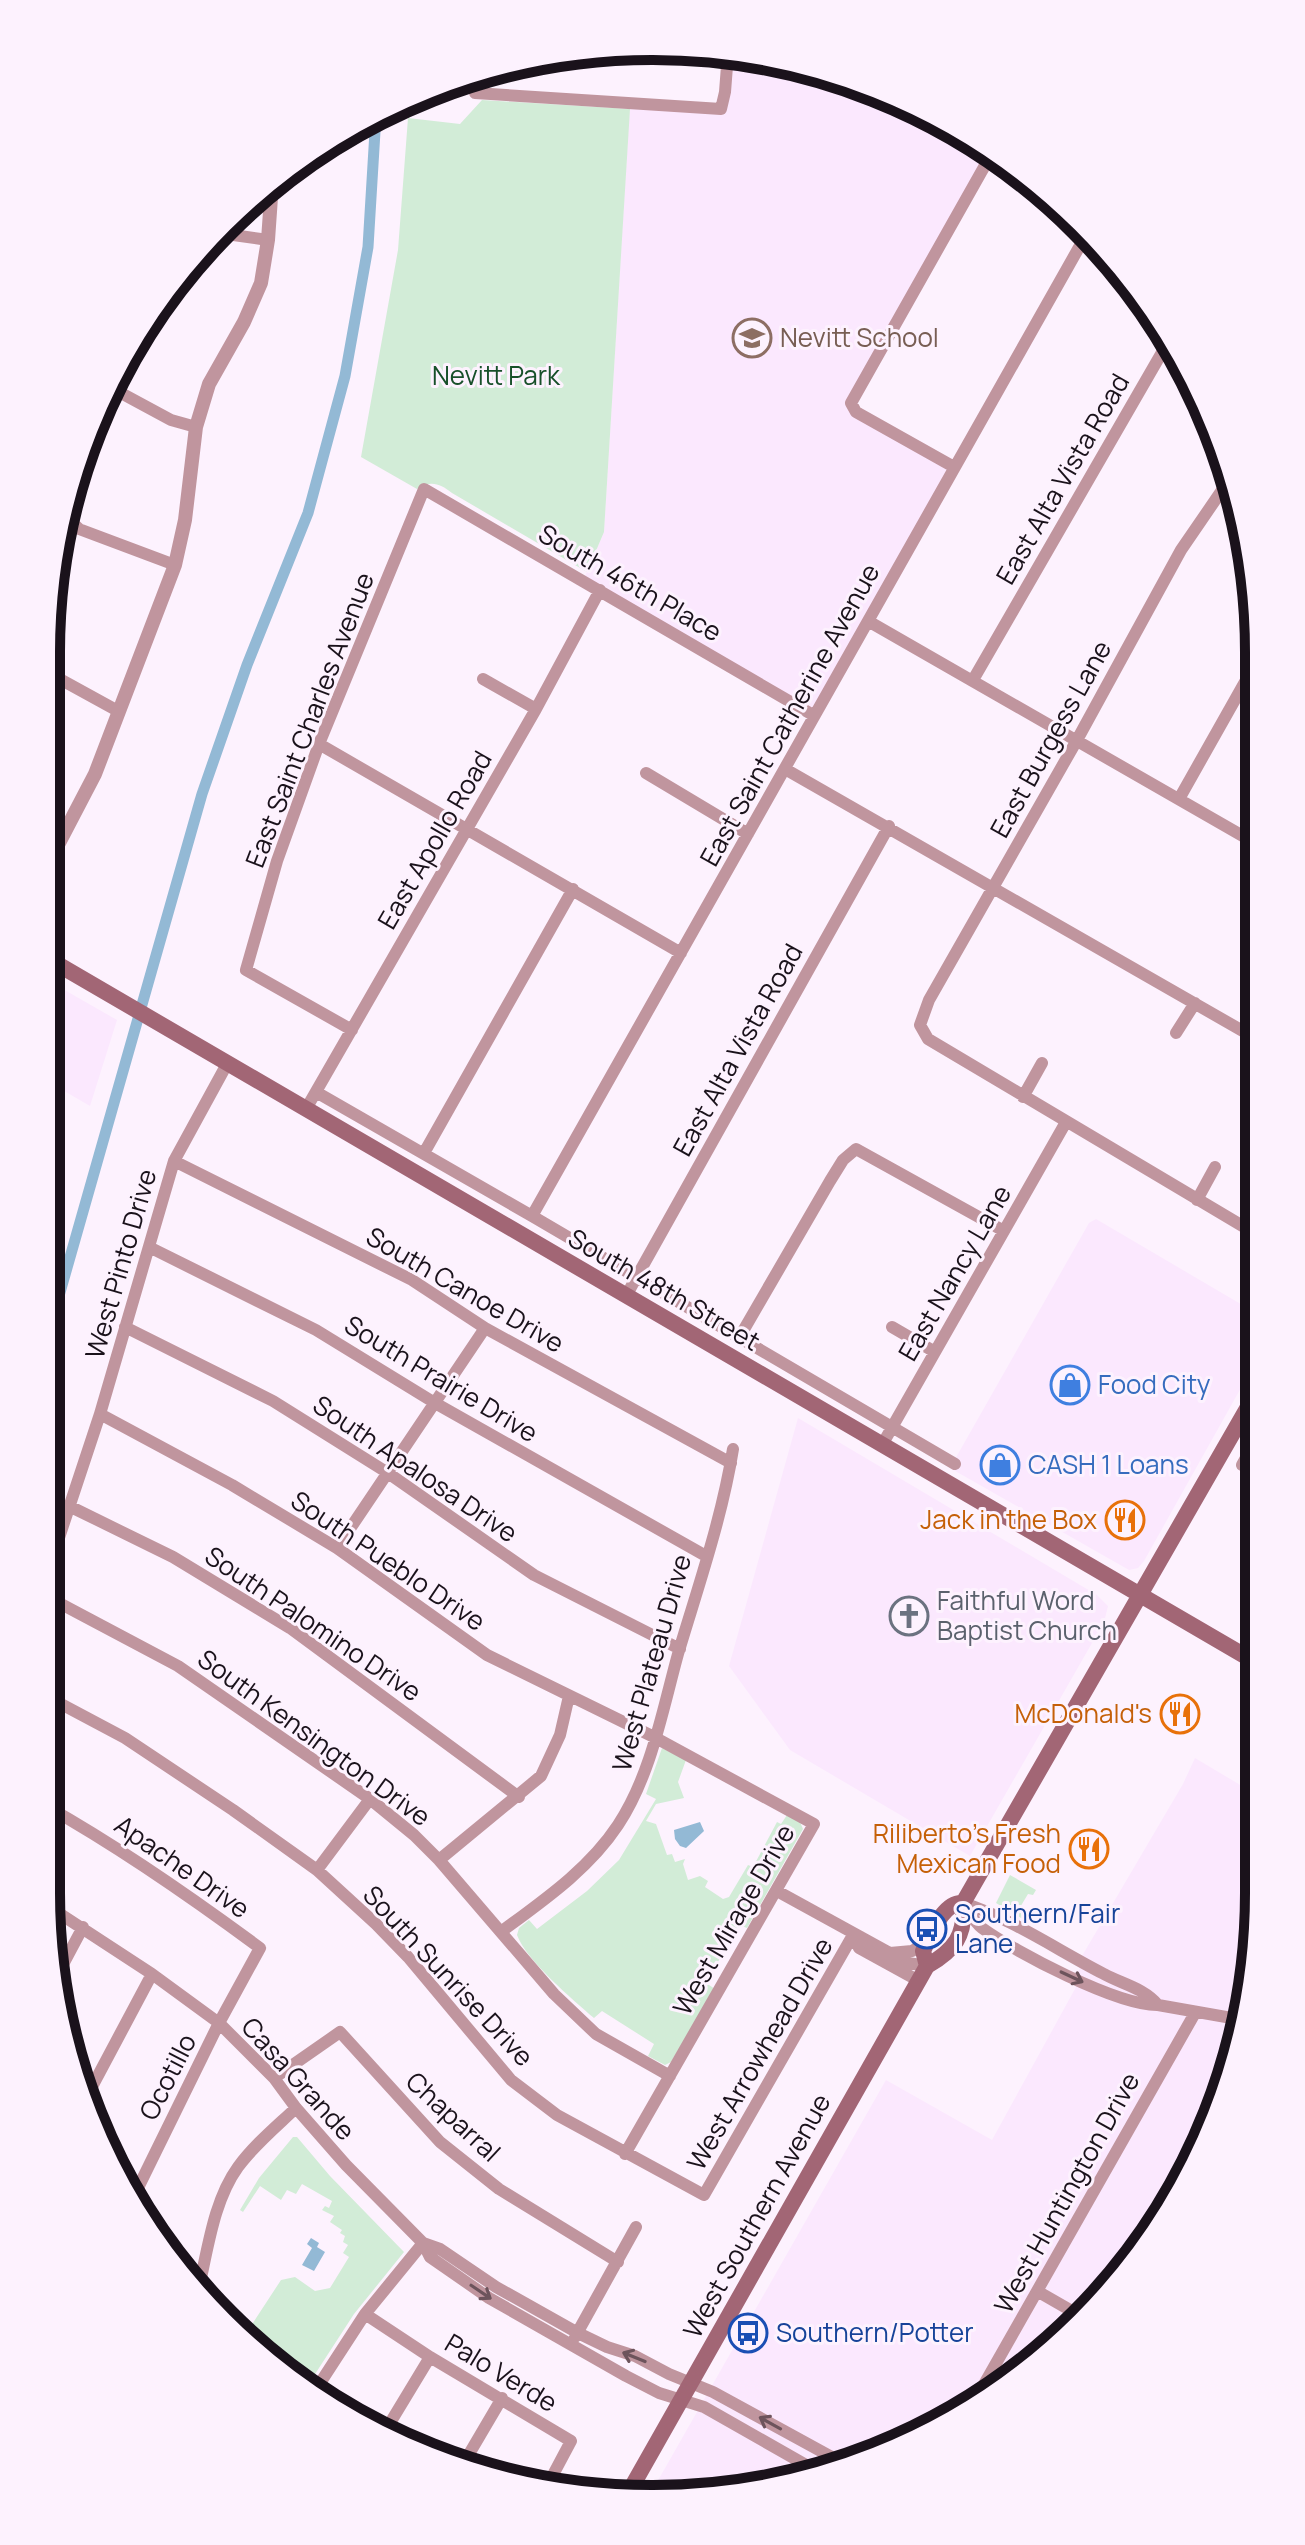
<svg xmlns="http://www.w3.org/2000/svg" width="1305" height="2545" font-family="Manrope,sans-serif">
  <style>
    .built { fill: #fbe8fe }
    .green { fill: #d2ecd7 }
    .water { fill: #93b9d5 }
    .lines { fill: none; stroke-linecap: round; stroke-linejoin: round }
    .canal { stroke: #93b9d5; stroke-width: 11 }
    .minor { stroke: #c0959e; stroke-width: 12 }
    .tertiary { stroke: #c0959e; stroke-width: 14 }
    .secondary { stroke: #a26675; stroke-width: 16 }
    .oneway { stroke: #6d545c }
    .labels { text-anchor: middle; stroke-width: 6; stroke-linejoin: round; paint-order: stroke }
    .education-label { font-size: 26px; fill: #785e54; stroke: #fdf2fe; text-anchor: start }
    .park-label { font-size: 26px; fill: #18502a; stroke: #fdf2fe }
    .street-label { font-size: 26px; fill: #1a121b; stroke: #fdf2fe }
    .shop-label { font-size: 26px; fill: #366cbe; stroke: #fdf2fe; text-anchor: start }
    .food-label { font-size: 26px; fill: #c56008; stroke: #fdf2fe; text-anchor: end }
    .worship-label { font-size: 26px; fill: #5b616d; stroke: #fdf2fe; text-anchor: start }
    .transit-label { font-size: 26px; fill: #164399; stroke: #fdf2fe; text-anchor: start }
    .rim { fill: none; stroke: #1a121b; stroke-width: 10 }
  </style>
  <rect width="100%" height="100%" fill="#fdf2fe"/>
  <path class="built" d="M727,53L809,67L902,101L992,153L851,403L954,467L813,715L583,581L604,532L630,103L721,109Z
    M47,980L117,1020L90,1106L47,1081Z
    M1096,1219L1256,1313V1361L1144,1561L1138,1568L1129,1570L950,1468L1089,1223Z
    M798,1418L1097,1595L1108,1606L1104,1622L970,1856L790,1750L729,1666Z
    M1195,1758L1257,1795L1258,1932L1238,2049L1197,2160L1081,2322L920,2437L731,2494L652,2491L886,2080L992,2140L1076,1987L1082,1956L1183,1784Z"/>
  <path class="green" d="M482,100L630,109L604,532L587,572L452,493C440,483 430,480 417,489L361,457L398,250L408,118L460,124Z
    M662,1748L686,1760L678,1782L684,1798L656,1804L646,1821L656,1824L667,1855L672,1854L675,1862L685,1859L683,1864L688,1880L700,1876L708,1881L705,1887L723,1899L729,1897L748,1865L753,1867L777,1822L781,1824L787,1815L800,1822L803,1829L747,1928L739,1925L706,1983L715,1989L671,2062L665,2065L648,2056L654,2044L602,2011L594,2018C573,2000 526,1960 517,1935L519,1928L529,1920L537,1929L587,1891L619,1860L656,1799L646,1794Z
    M1010,1875L1036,1890L1033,1895L1028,1894L1019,1909L1031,1917L1028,1922L996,1903Z
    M293,2137H297L330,2176L404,2252L354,2314L306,2388L247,2332L281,2280L295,2277L315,2291L330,2288L349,2257L343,2253L348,2245L343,2242L345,2236L340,2233L342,2230L330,2222L334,2216L322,2210L325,2206L329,2208L332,2201L302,2184L296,2194L287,2190L281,2200L260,2186L243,2212L240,2210L259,2178Z"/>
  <path class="water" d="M700,1822L704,1831L686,1848L680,1846L675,1839L674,1830Z
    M311,2238L319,2243L317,2247L325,2252L314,2271L302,2265L312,2248L307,2244Z"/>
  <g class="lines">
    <path class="canal" d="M47,1338L202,794L247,665L308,513L345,376L368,247L376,115"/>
    <path class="minor" d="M476,74L475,93L721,109L725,92L728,53
      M901,101L988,150
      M219,233L268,240
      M108,386L171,420L196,427
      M954,467L856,412L851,403L992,153
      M1229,480L1181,550L1077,740L929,1000L920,1025L928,1039L1256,1234
      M64,515L79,529L175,565
      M868,621L1255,843
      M47,672L118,711
      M483,679L536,709
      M973,680L1168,342
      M319,744L681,953
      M785,769L1255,1038
      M646,773L748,834
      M1179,799L1254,666
      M352,1030L246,970L277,861L319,744L424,489L813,715
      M1176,1033L1195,1003
      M316,1092L532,1216L955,1464
      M1023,1097L1042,1063
      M306,1109L536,709L600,590
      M424,1153L573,889
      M174,1161L412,1280L485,1328L731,1463
      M1197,1200L1215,1167
      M532,1216L1086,235
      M149,1247L316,1330L435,1403L706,1556
      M626,1296L889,826
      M125,1327L273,1401L388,1473L534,1575L680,1649
      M892,1327L935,1352
      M739,1338L830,1181L843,1160L856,1149L1004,1231
      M100,1414L232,1485L337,1548L487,1655L654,1737L814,1824L625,2154
      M882,1445L1066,1122
      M1242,1465L1256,1440
      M71,1507L173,1557L290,1628L519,1797
      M337,1548L485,1328
      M46,1577L100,1414L174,1161L227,1064
      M46,1596L178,1666L370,1799L414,1835L439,1860L554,1994L596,2034L670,2076
      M46,1696L125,1738L233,1810L317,1870L376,1924L408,1957L511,2080L557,2115L704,2195L853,1935
      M46,1806C121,1848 191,1897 260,1948L219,2023L135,2194
      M439,1860L541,1776L560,1735L569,1696
      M317,1870L370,1799
      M777,1891L908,1963L927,1966
      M963,1903C969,1911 974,1922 982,1928C1015,1952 1118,2006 1158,2005L1243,2020
      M963,1903C1013,1919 1057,1950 1104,1974C1122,1984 1144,1988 1158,2005
      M48,1906L152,1974L219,2023L274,2078L296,2108L346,2165L423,2243L430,2257L489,2298L626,2376L659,2393L704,2407L813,2469
      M502,1931C544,1900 589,1869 618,1825C651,1775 662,1712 678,1654C698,1587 722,1518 733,1449
      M853,1935L859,1948L919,1981
      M890,1953L912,1951L928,1942
      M59,1972L83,1927
      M274,2078L340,2032L440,2142L499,2189L618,2262
      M85,2100L152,1974
      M423,2243L440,2249L496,2287L578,2333L607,2347L635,2356L669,2374L713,2392L839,2461
      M199,2287C208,2248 214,2200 238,2167C254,2145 276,2127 296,2108
      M1037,2291L1084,2318
      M365,2314L430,2357L571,2441L546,2488
      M575,2337L636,2227
      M313,2394L365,2314L423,2243
      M978,2395L1195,2013
      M384,2433L430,2357
      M462,2466L502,2398"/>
    <path class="tertiary" d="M47,866L95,774L175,565L185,520L196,427L209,384L244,322L261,283L268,240L272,183"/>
    <path class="secondary" d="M47,958L1257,1663
      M927,1966L923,1951C931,1935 943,1901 963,1903
      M630,2490L927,1966C955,1950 966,1935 963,1903L1256,1393"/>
  </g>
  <defs><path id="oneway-shaft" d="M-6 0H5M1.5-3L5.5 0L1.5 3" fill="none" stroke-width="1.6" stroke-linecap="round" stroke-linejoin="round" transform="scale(2)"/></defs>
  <g class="oneway">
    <use href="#oneway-shaft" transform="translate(1072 1977) rotate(25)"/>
    <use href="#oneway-shaft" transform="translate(481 2292) rotate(34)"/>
    <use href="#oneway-shaft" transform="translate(634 2357) rotate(-158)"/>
    <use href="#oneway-shaft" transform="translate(770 2423) rotate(-151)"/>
  </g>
  <defs>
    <g id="school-ring" transform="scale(2)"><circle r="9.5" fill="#fdf2fe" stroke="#8d6e63" stroke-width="1.5"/><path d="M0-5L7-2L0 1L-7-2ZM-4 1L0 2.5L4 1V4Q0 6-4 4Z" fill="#8d6e63"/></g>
    <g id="shop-ring" transform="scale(2)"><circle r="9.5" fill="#fdf2fe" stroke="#3f7fe0" stroke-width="1.5"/><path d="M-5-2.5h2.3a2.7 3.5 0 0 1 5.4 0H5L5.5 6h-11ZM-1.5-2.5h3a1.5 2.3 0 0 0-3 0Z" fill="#3f7fe0"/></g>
    <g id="restaurant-ring" transform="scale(2)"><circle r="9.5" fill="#fdf2fe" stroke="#e8710a" stroke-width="1.5"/><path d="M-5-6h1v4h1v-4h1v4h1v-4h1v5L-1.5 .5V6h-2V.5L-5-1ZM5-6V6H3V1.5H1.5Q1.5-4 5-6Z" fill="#e8710a"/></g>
    <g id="church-ring" transform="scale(2)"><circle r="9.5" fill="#fdf2fe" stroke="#6b7280" stroke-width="1.5"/><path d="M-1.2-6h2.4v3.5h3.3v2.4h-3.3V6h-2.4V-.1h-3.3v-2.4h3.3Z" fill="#6b7280"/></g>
    <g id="bus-ring" transform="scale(2)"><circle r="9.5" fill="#fdf2fe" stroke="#1a4fb4" stroke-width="1.5"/><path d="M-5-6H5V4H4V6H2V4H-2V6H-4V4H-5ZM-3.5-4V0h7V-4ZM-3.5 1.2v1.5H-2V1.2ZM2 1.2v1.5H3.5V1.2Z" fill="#1a4fb4"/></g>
  </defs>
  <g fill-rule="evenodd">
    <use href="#school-ring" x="752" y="338"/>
    <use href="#shop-ring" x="1070" y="1385"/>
    <use href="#shop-ring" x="1000" y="1465"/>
    <use href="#restaurant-ring" x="1125" y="1520"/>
    <use href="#church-ring" x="909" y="1616"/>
    <use href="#restaurant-ring" x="1180" y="1714"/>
    <use href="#restaurant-ring" x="1089" y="1849"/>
    <use href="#bus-ring" x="927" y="1929"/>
    <use href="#bus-ring" x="748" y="2333"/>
  </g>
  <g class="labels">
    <g class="education-label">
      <text x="780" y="347">Nevitt School</text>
    </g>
    <g class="park-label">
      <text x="496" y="385">Nevitt Park</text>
    </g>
    <g class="street-label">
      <text transform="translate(1063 479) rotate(-60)" y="9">East Alta Vista Road</text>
      <text transform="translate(630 583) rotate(30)" y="9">South 46th Place</text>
      <text transform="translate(790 715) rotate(-61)" y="9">East Saint Catherine Avenue</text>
      <text transform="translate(310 720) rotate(-69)" y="9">East Saint Charles Avenue</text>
      <text transform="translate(1051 739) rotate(-61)" y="9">East Burgess Lane</text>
      <text transform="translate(435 840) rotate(-60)" y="9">East Apollo Road</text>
      <text transform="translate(738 1050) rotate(-61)" y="9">East Alta Vista Road</text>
      <text transform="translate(121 1264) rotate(-74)" y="9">West Pinto Drive</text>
      <text transform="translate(955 1273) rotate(-60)" y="9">East Nancy Lane</text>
      <text transform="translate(465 1290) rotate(30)" y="9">South Canoe Drive</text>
      <text transform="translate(664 1290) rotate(30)" y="9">South 48th Street</text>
      <text transform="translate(441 1379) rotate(31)" y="9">South Prairie Drive</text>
      <text transform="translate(415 1469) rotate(34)" y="9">South Apalosa Drive</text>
      <text transform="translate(388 1561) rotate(34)" y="9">South Pueblo Drive</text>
      <text transform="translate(313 1624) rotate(34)" y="9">South Palomino Drive</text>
      <text transform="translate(652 1663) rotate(-74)" y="9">West Plateau Drive</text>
      <text transform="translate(314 1738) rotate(36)" y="9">South Kensington Drive</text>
      <text transform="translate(182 1867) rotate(35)" y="9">Apache Drive</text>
      <text transform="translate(734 1920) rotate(-60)" y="9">West Mirage Drive</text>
      <text transform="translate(448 1976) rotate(47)" y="9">South Sunrise Drive</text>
      <text transform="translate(760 2054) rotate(-60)" y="9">West Arrowhead Drive</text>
      <text transform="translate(168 2077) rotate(-63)" y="9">Ocotillo</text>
      <text transform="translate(298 2079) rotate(48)" y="9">Casa Grande</text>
      <text transform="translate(453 2117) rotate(43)" y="9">Chaparral</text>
      <text transform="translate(1067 2193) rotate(-61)" y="9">West Huntington Drive</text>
      <text transform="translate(757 2216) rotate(-61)" y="9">West Southern Avenue</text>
      <text transform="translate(501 2373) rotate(31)" y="9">Palo Verde</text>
    </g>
    <g class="shop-label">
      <text x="1098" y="1394">Food City</text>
      <text x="1028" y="1474">CASH 1 Loans</text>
    </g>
    <g class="food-label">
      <text x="1097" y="1529">Jack in the Box</text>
      <text x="1152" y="1723">McDonald's</text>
      <text x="1061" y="1843">Riliberto's Fresh<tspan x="1061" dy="30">Mexican Food</tspan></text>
    </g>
    <g class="worship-label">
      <text x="937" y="1610">Faithful Word<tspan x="937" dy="30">Baptist Church</tspan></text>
    </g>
    <g class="transit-label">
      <text x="955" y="1923">Southern/Fair<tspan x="955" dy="30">Lane</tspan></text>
      <text x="776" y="2342">Southern/Potter</text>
    </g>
  </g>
  <path d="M0 0H1305V2545H0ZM652 60H653A592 592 0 0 1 1245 652V1893A592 592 0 0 1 653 2485H652A592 592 0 0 1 60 1893V652A592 592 0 0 1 652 60Z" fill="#fdf2fe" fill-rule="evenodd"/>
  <path class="rim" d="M652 60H653A592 592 0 0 1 1245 652V1893A592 592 0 0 1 653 2485H652A592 592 0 0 1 60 1893V652A592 592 0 0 1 652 60Z"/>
</svg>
